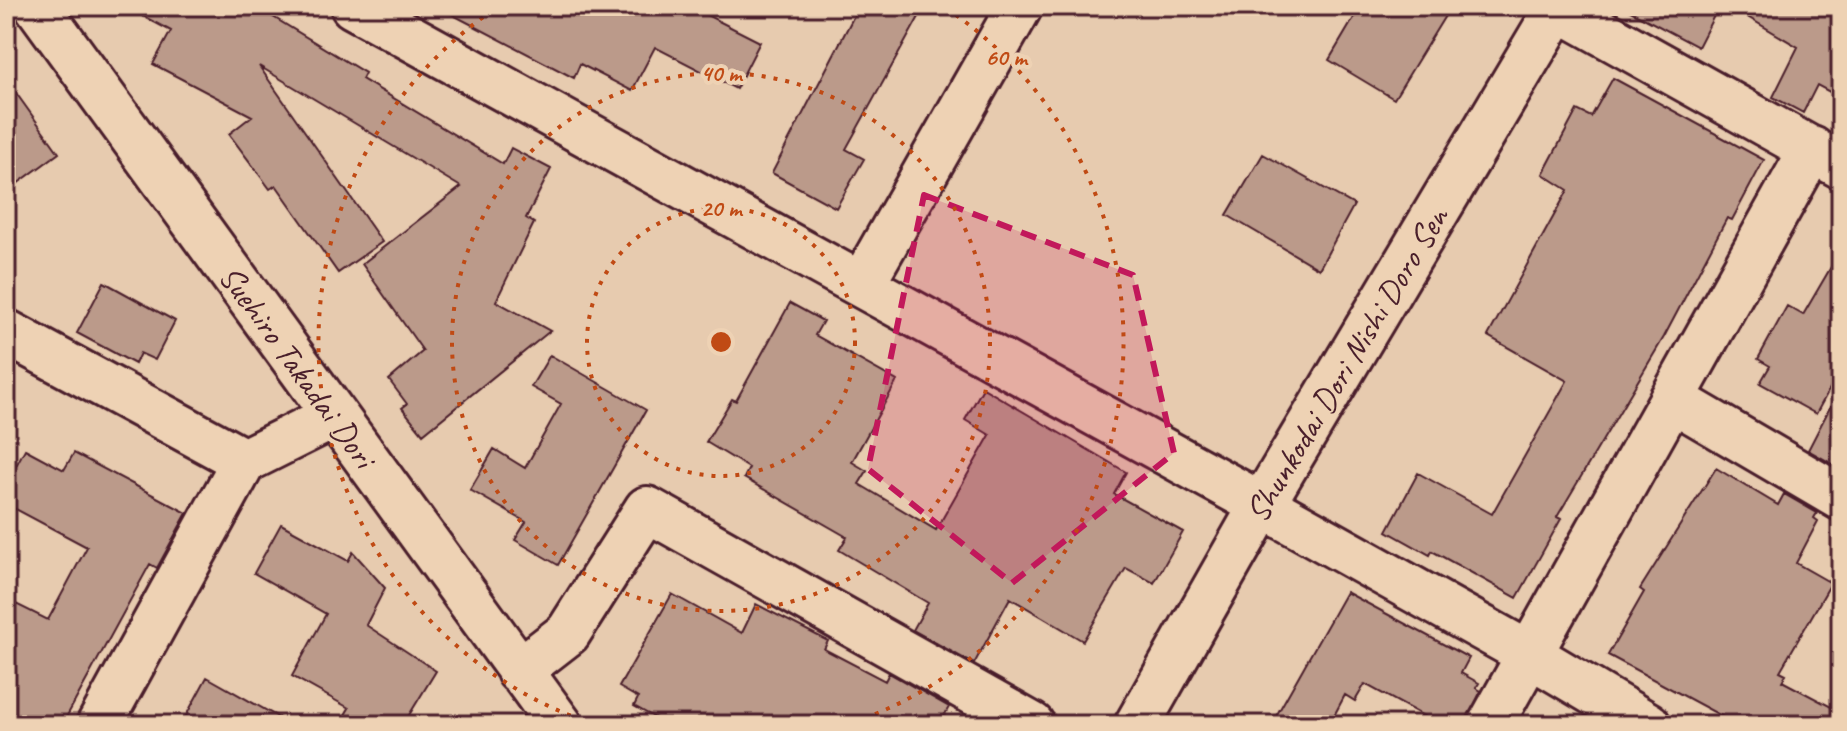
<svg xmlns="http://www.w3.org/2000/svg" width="1847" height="731" font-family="Caveat,sans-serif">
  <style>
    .building { fill: #bb9a8a; stroke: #4a1f2b; stroke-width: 2 }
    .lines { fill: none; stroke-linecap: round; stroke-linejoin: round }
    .minor-casing { stroke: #4a1f2b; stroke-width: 50 }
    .minor { stroke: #eed2b4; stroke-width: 44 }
    .marked { fill: #c2185b; fill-opacity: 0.2; stroke: #c2185b; stroke-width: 6; stroke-dasharray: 16 10; stroke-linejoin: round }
    .ring { fill: none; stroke: #c04a14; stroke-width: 4; stroke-dasharray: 4 8 }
    .labels { text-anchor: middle; stroke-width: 8; stroke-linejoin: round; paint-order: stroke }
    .street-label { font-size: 34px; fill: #4a1f2b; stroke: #eed2b4 }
    .centre { fill: #c04a14; stroke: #eed2b4; stroke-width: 4 }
    .ring-label { font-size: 24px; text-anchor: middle; font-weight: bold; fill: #c04a14; stroke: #eed2b4; stroke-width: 8; stroke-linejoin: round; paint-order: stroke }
  </style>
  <rect width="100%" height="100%" fill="#e7cbaf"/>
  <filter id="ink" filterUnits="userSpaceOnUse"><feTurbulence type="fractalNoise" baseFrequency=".0125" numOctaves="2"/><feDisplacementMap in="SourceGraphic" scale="16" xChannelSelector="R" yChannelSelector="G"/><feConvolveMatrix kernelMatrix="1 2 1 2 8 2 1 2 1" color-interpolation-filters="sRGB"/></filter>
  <g filter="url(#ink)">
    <path class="building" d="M124,6H255L365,73L362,79L503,164L511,148L551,169L526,218L534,223L496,301L550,331L423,434L402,408L407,404L389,380L423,351L362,264L461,187L259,66L382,242L338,273L276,185L270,189L229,134L252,116L153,64L171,31Z
      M436,6H689L760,42L736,89L655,47L632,91L580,64L574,78Z
      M859,6H925L846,149L864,159L836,208L772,173Z
      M1361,6H1451L1394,99L1329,60Z
      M1621,6H1719L1698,47Z
      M1729,6H1841V98L1817,85L1803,113L1773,97L1798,47Z
      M1613,78L1764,160L1732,220L1727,218L1664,337L1557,517L1561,519L1517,598L1432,551L1430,555L1387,531L1418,473L1492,514L1567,381L1488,336L1568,190L1543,174L1577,110L1591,117Z
      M6,79L59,153L6,192Z
      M1263,154L1354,205L1319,269L1227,215Z
      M1841,250V368L1816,414L1760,383L1770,366L1758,359L1787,306L1803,315Z
      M104,282L175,321L155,360L140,353L135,364L77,333Z
      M790,303L823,321L815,335L897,381L852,462L867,471L859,484L936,530L990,435L965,420L983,388L1126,472L1114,494L1183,532L1154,583L1126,568L1083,641L1010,598L974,664L913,630L928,603L839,550L847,537L744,478L749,468L706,442L732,399L736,401Z
      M550,355L646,410L558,565L515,540L526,522L470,490L494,449L525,468L561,404L531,387Z
      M1841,386V467L1840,468L1808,450Z
      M25,449L64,470L74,453L187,513L157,568L150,564L62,725H6V599L48,620L87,547L6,504V484Z
      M1716,468L1778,505L1784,494L1817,513L1814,518L1818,521L1796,563L1831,583L1780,671L1786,674L1782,681L1841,712V725H1738L1608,655L1644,592L1640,589Z
      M281,524L348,561L353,552L385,588L366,625L436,671L403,725H339L349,708L292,676L326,614L254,573Z
      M1346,592L1469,658L1461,673L1479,683L1476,688L1481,691L1465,725H1440L1365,684L1355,701L1345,695L1329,725H1271Z
      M672,594L742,633L756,604L828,641L824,649L885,681L889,673L949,707L939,725H668L634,706L638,698L619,687Z
      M207,677L292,725H181Z"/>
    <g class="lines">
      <g class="minor-casing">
        <path id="minor" d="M37,6L560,725
          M353,6L1262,505L1529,654L1648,725
          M1558,8L1841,166
          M862,284L1020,6
          M6,332L244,461
          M1672,399L1841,498
          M519,671L568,633L647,509L1032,725
          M99,725L244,461L334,416
          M1137,725L1262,505L1559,6
          M1490,725L1812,149"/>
      </g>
      <use href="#minor" class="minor"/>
    </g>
  </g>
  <path class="marked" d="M924,195L1133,275L1174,453L1012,583L868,469Z"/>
  <g class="ring">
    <circle cx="721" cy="342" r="134"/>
    <circle cx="721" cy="342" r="269"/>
    <path d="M593 724A403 403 0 0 1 496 8M946 8A403 403 0 0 1 849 724"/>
  </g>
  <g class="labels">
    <g class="street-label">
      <text transform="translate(1346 364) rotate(-59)" y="12">Shunkodai Dori Nishi Doro Sen</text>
      <text transform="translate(298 366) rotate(54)" y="12">Suehiro Takadai Dori</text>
    </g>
  </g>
  <circle cx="721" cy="342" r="12" class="centre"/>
  <g class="ring-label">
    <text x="1006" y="65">60 m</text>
    <text x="721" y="81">40 m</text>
    <text x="721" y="216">20 m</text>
  </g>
  <rect width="1847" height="731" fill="none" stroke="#eed2b4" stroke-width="32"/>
  <rect x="16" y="16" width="1815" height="699" fill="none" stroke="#4a1f2b" stroke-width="3" filter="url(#ink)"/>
</svg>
